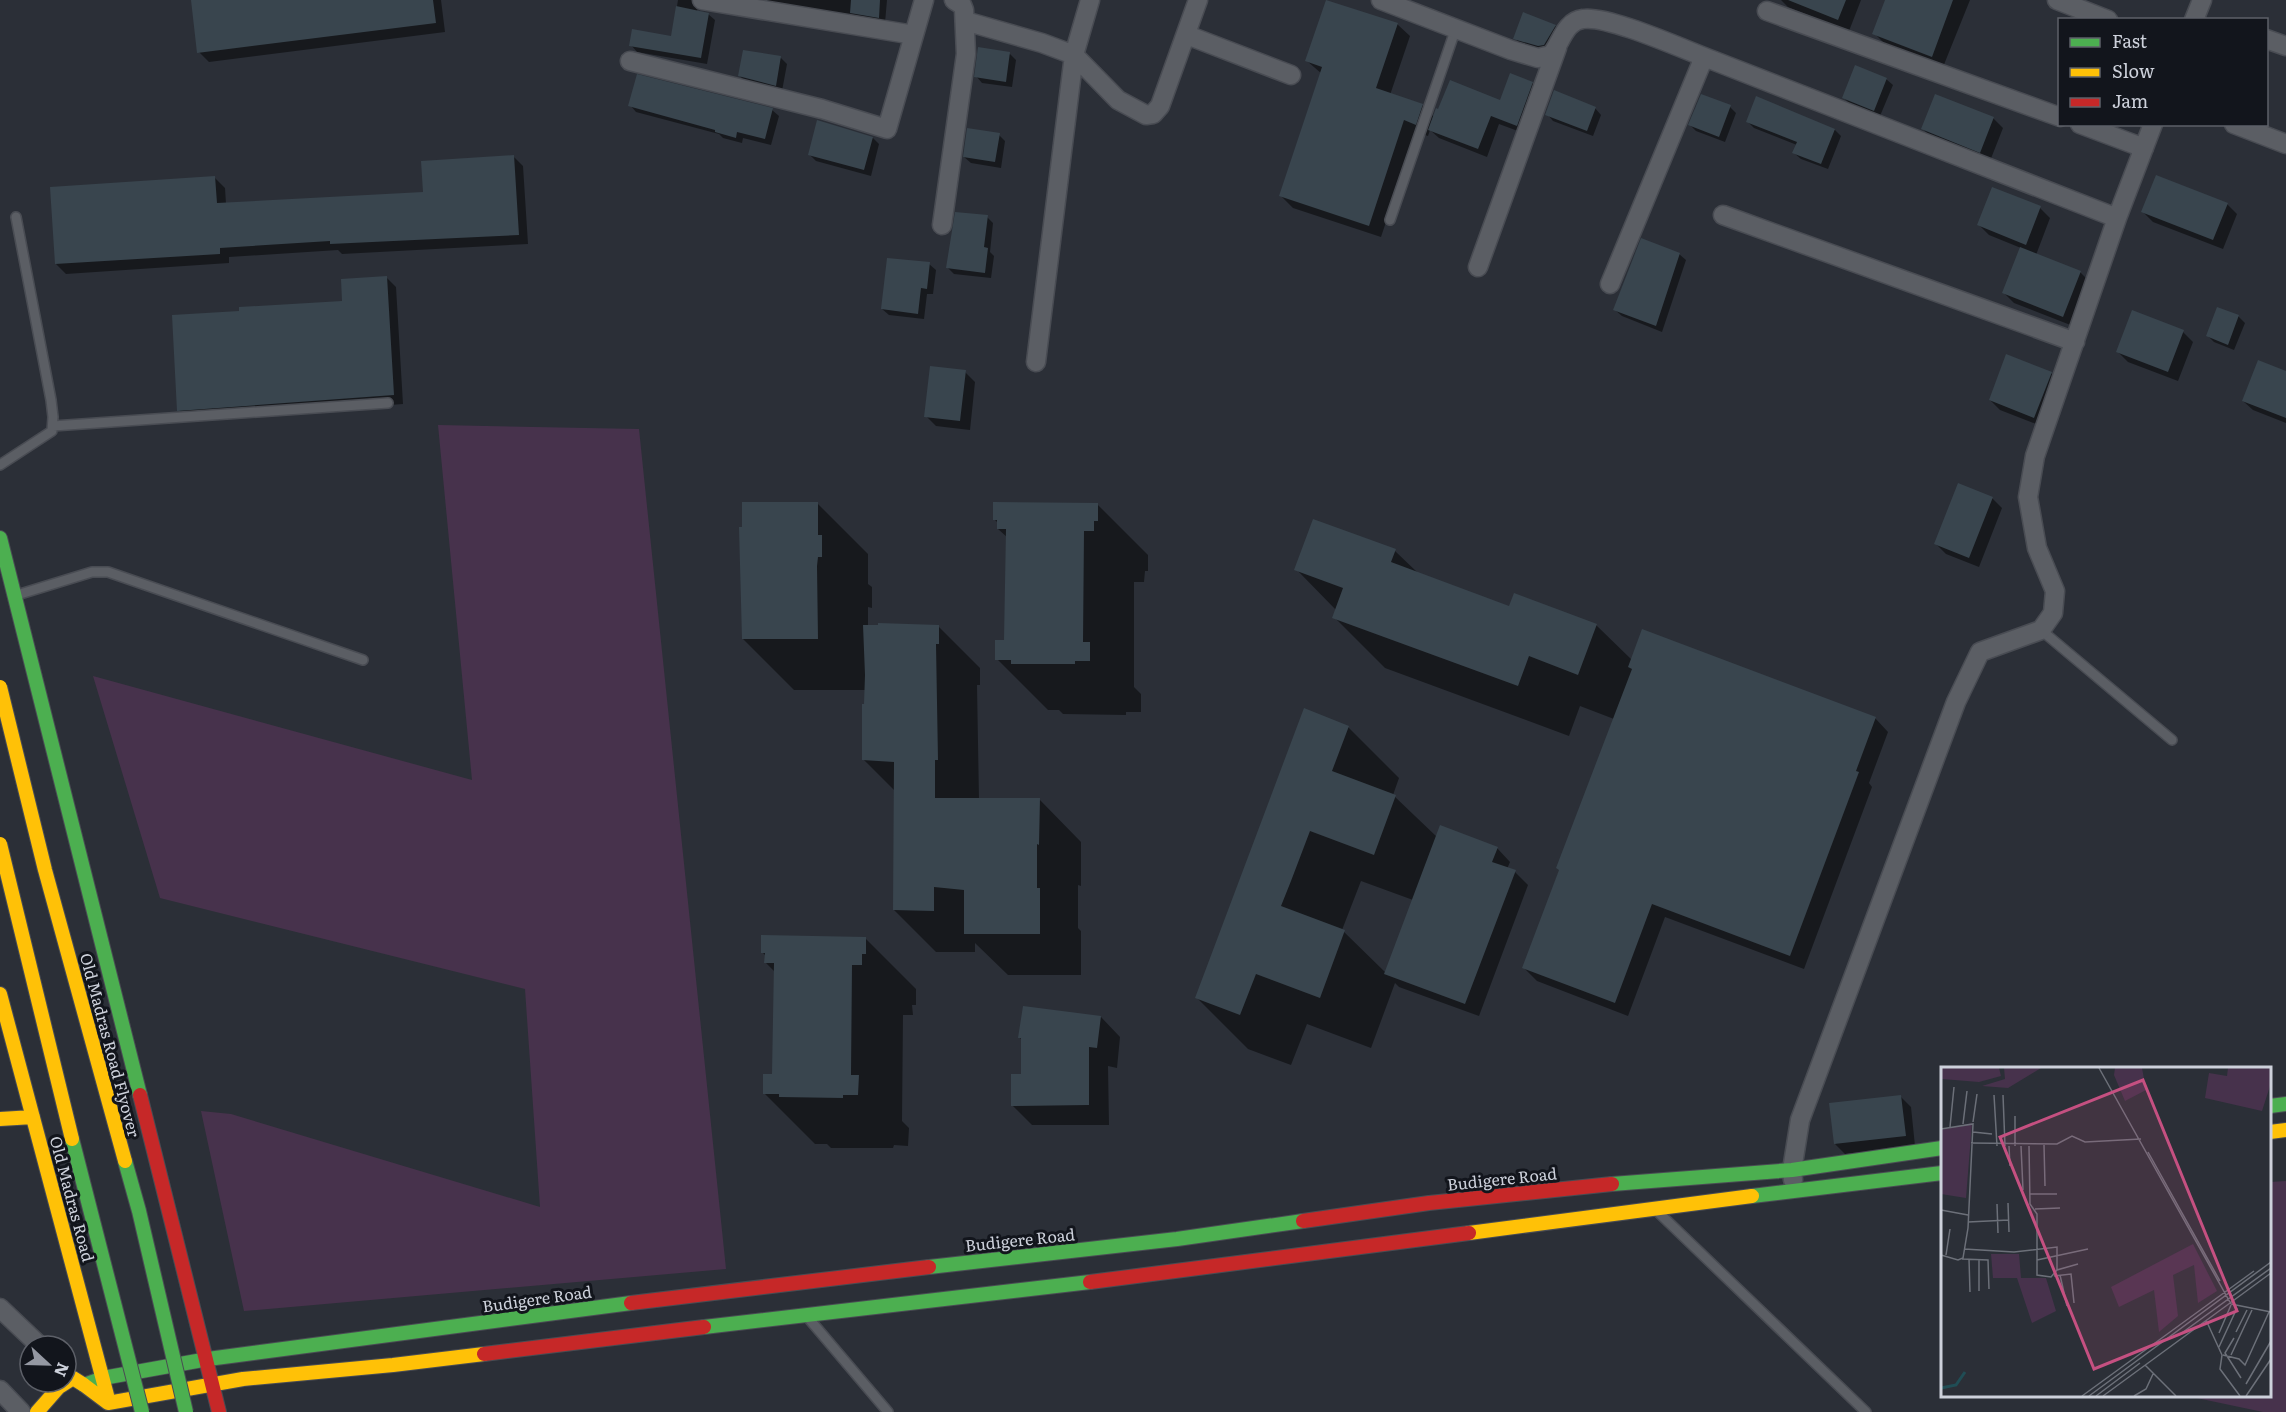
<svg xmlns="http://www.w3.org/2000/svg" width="2286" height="1412" font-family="Literata,serif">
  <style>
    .green { fill: #47324c }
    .shadow { fill: #0007; fill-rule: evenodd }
    .building { fill: #39454e }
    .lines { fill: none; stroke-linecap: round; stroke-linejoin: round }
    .lane-casing { stroke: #494c53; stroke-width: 12 }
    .street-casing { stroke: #494c53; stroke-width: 21 }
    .fast-casing { stroke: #494c53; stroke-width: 16 }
    .slow-casing { stroke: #494c53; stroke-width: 16 }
    .jam-casing { stroke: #494c53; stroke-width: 16 }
    .lane { stroke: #5b5e64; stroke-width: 9 }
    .street { stroke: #5b5e64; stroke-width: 18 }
    .fast { stroke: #4caf50; stroke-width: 14 }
    .slow { stroke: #ffc107; stroke-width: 14 }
    .jam { stroke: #c62828; stroke-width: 14 }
    .fast-bridge-casing { stroke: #494c53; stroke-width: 16; stroke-linecap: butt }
    .slow-bridge-casing { stroke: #494c53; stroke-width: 16; stroke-linecap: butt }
    .fast-bridge { stroke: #4caf50; stroke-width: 14 }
    .slow-bridge { stroke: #ffc107; stroke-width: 14 }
    .labels { text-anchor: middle; stroke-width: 6; stroke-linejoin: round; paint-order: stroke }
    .street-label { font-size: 16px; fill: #cdd1db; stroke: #12151c }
    .inset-river { fill: none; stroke: #204d55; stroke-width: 3 }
    .inset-road { fill: none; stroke: #6c7079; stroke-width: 1.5 }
    .view { fill: #c55081; fill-opacity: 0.15; stroke: #c55081; stroke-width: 3 }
    .inset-edge { fill: none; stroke: #cdd1db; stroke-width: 3 }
  </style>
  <rect width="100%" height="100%" fill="#2b2f37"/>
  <path class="green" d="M438,425L639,429L726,1269L244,1311L201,1111L231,1114L540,1207L525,989L160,898L93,676L472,780Z
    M2286,1181V1412H2263L2192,1397L2270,1396V1182Z"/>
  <path class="shadow" d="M192,0H441L445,32L209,62L199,52Z
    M678,0H699L697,11L708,14L715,20L707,64L637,52L631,45L672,37Z
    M749,0H887L885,23L858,19L854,15Z
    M1781,0H1861L1849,31L1788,7Z
    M1887,0H1970L1943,67L1886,45L1874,33Z
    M1524,14L1555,26L1562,32L1546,52L1521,45L1515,38Z
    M1397,24L1410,36L1390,95L1422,105L1434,117L1501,101L1532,83L1541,92L1526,134L1499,124L1487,157L1439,138L1430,130L1428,136L1416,132L1381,237L1293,208L1281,196L1322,74L1307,61Z
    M1010,54L1016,60L1012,87L982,83L976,76Z
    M781,58L787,64L782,91L746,82L740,76Z
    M1886,79L1893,85L1880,116L1850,104L1844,98Z
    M630,105L772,110L779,116L771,145L743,138L742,143L723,138L719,134L636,112Z
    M1730,107L1736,113L1725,142L1696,131L1690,125Z
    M1595,108L1601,115L1593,136L1553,121L1547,114Z
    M1993,118L2003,128L1990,161L1933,139L1923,129Z
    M1747,121L1835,130L1841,136L1828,169L1801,159L1794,153L1797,145L1754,128Z
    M999,135L1005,141L1001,168L971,163L964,157Z
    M873,138L879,144L871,176L816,161L810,155Z
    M513,156L523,166L528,244L342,254L338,250L229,257V263L66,274L56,264L215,178L225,188L226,204L424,194Z
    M2227,204L2237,214L2223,249L2153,222L2143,212Z
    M2040,208L2050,218L2036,255L2080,272L2090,282L2073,326L2014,303L2004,293L2021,248L1989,235L1979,225Z
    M987,217L993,223L990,252L994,256L991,278L954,274L948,268Z
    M1679,254L1686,260L1662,332L1622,316L1615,310Z
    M929,264L936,270L933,294H927L924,319L889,315L882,309Z
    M386,277L396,287L403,404L189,420L179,410L344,302Z
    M2238,316L2245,323L2234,350L2214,342L2208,336Z
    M2183,332L2193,342L2178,381L2128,362L2118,352Z
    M965,372L975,382L970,430L936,426L926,416Z
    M2051,373L2061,383L2044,427L2000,410L1990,400Z
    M2286,373V423L2253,410L2243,401Z
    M1992,498L2002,508L1979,567L1946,554L1936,544Z
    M817,503L868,554V584L872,587V608L868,607V626L939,627L980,668V685H977L979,799L1040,800L1081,842V886L1078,885V928L1081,931V975H1008L975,943V952H936L894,910L895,791L863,759L866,690H794L743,639Z
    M1097,504L1148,555V571H1145L1144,582H1134V687L1141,694V712H1126V715L1063,714L1059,710H1048L997,659L1006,642L1008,538L998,529V523L994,519Z
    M1395,551L1418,573L1510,608L1596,625L1632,660L1875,718L1888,732L1869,783L1872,787L1804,969L1665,917L1628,1016L1537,981L1524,968L1614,719L1580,706L1569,736L1385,668L1334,617L1336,610L1296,569Z
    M1348,727L1399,778L1393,795L1437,837L1497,848L1510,862L1507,869L1515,872L1528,885L1479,1016L1399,987L1395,983L1371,1048L1307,1024L1291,1065L1248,1049L1197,998ZM1361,881L1413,900L1386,973L1342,930Z
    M865,938L916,989V1005H912L913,1015H903L902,1121L909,1128L908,1146L894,1145L893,1148H831L827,1144H815L764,1093L773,1075L775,972L766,963V956L763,953Z
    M1101,1017L1120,1037L1117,1068L1108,1066L1109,1125H1032L1012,1105L1023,1076L1022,1040L1020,1038Z
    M1901,1097L1911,1107L1915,1146L1845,1154L1835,1144Z"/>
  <path class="building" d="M191,0H433L436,23L197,53Z
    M851,0H880L879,18L850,13Z
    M1326,0L1398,23L1376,88L1423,104L1416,125L1404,120L1369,226L1279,196L1322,67L1305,61Z
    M1788,0H1846L1838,20Z
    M1885,0H1953L1932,57L1872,34Z
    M676,6L709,13L701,58L629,46L632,29L671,36Z
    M1523,12L1556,25L1544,45L1538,46L1513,39Z
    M978,47L1010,52L1006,82L974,77Z
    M743,50L781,56L776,86L738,76Z
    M1855,65L1887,78L1874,111L1842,98Z
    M1510,73L1533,82L1517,126L1491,116L1478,149L1428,130L1436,108L1438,109L1450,80L1500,100Z
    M637,74L773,108L765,139L737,132L736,138L715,132V130L628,106Z
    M1554,90L1596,107L1587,131L1545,115Z
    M1701,94L1731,105L1719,137L1688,125Z
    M1935,94L1994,117L1980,153L1921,129Z
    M1756,96L1835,129L1821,164L1792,153L1797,142L1746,122Z
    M817,120L873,137L864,170L808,155Z
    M967,128L1000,133L995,162L963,157Z
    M514,155L519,235L330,244V241L220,248V254L55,264L50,187L215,176L217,203L423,192L421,161Z
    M2156,175L2228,203L2213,240L2141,212Z
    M1992,187L2041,206L2026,245L1977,225Z
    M955,212L988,215L984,247L988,248L985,273L946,268Z
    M1641,238L1680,253L1656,326L1613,310Z
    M2020,247L2081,271L2063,317L2002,293Z
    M887,258L930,262L927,289L921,288L918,314L881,309Z
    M387,276L394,395L177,411L172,315L239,311V307L342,301L341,279Z
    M2217,307L2239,315L2228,345L2206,336Z
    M2132,310L2184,330L2168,372L2116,352Z
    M2006,354L2052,372L2034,418L1989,400Z
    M2258,360L2286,371V418L2242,401Z
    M930,366L966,370L960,421L924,417Z
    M1958,483L1993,497L1969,558L1934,544Z
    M742,502H818V535H822V557H818L817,566L818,639H742L739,527H742Z
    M993,502L1098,503V521H1094V531H1084L1083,642H1090V661H1075V664H1011V660H995V640H1004L1006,529H997V520H993Z
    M1313,519L1396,549L1391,562L1509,606L1514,593L1597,624L1578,675L1529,656L1518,686L1332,618L1343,588L1294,570Z
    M878,623L939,625V644H936L938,760H935V798H1040L1039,845L1037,844V888H1040V934H964V890L934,887V911L893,910L894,762L862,760V704H864L865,675L863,625H878Z
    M1642,629L1876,717L1856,771L1859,772L1790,956L1652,904L1615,1003L1522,968L1559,870L1556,868L1632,669L1628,667Z
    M1304,708L1349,726L1332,771L1396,795L1374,855L1310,831L1291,881L1281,906L1345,930L1320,998L1256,974L1240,1015L1195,998Z
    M1440,825L1498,847L1492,862L1516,870L1465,1004L1384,974Z
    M761,935L866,937V954H862V965H852L851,1075H859L858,1095H843V1098L779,1097V1094H763V1074H772L774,963H764L765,953H761Z
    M1023,1006L1101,1016L1097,1048L1089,1047V1105L1011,1106V1074H1021V1038H1018Z
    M1901,1095L1906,1136L1834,1144L1829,1103Z"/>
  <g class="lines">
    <g class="lane-casing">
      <path id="lane" d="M1390,220L1456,28
        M53,426L388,403
        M0,465L52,431L53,417L51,400L16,217
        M17,595L92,572H108L363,660
        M2041,630L2172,740
        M1659,1213L1866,1412
        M810,1320L888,1412"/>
    </g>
    <g class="street-casing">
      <path id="street" d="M702,0L914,35
        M1381,0L1511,50L1538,58L1551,55C1561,43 1565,21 1583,19C1608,15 1685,50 1712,60C1847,112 1982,166 2117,218
        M2057,0L2108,20
        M1767,11L2060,117
        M2194,20L2202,0
        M965,21L1042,43L1074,55L1118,100L1146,115L1153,114L1160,106L1198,0
        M1187,35L1291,75
        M2266,39L2286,46
        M630,61L822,109L887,129L924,0
        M2080,124L2144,148
        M2234,124L2286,144
        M1723,215L2075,342
        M942,225L966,54L964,10L962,5L954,0
        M1478,267L1557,48
        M1610,284L1704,57
        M1036,362L1074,55L1090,0
        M1793,1180L1792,1170L1800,1120L1956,702L1980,652L2041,630L2053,613L2055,591L2037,548L2028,497L2035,456L2117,218L2153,124
        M0,1308L40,1346
        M0,1390L21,1412"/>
    </g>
    <g class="fast-casing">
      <path id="fast" d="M0,538L140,1095
        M2270,1106L2286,1104
        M1612,1184L1792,1170L1942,1148
        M1752,1196L1942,1173
        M929,1267L1177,1239L1303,1221
        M704,1327L1090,1282
        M84,1385L103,1378L208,1359L631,1303"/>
    </g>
    <g class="slow-casing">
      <path id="slow" d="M0,994L107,1395
        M0,1119L33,1117
        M2270,1132L2286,1130
        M1469,1233L1752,1196
        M84,1385L108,1403L243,1379L393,1365L484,1354
        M37,1412L59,1387L73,1378L84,1385"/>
    </g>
    <g class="jam-casing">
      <path id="jam" d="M140,1095L219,1412
        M1303,1221L1429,1203L1612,1184
        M1090,1282L1469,1233
        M631,1303L929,1267
        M484,1354L704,1327"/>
    </g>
    <use href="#lane" class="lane"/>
    <use href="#street" class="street"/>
    <use href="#fast" class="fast"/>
    <use href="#slow" class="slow"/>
    <use href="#jam" class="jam"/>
    <g class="fast-bridge-casing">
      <path id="fast-bridge" d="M72,1139L142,1412
        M125,1161L139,1211L186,1412"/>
    </g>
    <g class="slow-bridge-casing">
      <path id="slow-bridge" d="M0,687L45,870L125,1161
        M0,844L72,1139"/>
    </g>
    <use href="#fast-bridge" class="fast-bridge"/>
    <use href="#slow-bridge" class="slow-bridge"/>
  </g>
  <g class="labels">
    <g class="street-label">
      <text transform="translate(110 1045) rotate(75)" y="6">Old Madras Road Flyover</text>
      <text transform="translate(1502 1179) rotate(-6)" y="6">Budigere Road</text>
      <text transform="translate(72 1199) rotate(75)" y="6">Old Madras Road</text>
      <text transform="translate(1020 1240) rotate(-6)" y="6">Budigere Road</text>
      <text transform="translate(537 1299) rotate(-8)" y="6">Budigere Road</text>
    </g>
  </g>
  <g transform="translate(1941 1067)">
    <rect width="330" height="330" fill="#2b2f37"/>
    <path d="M0,1H58L60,9L38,15L1,12ZM63,1H100L67,21L41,19L64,12ZM174,1H201L205,23L184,34L173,8ZM287,1H330V16L321,44L264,31L268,6L286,9ZM31,56L25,131L0,127V63ZM252,177L276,224L257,236L253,198L232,208L237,249L218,265L213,223L178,240L170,220ZM50,187H78L80,211H105L115,244L91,256L76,211H52Z" fill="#47324c"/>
    <path class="inset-river" d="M0,321L15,318L24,305"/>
    <path class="inset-road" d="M158,1L290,237M53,28L56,79M62,28L64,79M74,49V79M32,55L36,27M22,57L26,24M9,60L13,20M0,62L32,57L27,161L22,191L17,193L0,188M32,65L51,67M30,76L116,77L131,69L144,75L200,72M103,78L104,119M68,79L69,99M80,79L82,123M88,79L89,137L96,147V208L110,210L116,203L137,197M207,85L279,214M89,127H116M67,136L68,165M56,137L57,166M94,142L119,141M0,143L27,148M27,155L68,153M23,182L73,185L116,180V203M5,188L9,162M21,192L47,193L48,222M28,192L29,225M38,192V224M96,193L147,182M119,208L126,239M113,209L130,207L133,236M290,237L330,245M265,253L281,288L279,302L299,329M295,265L306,243M278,266L290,238M238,268L330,201M293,271L284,286L300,311M278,280L296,241M282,288L298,292L304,298L328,245M290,288L311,243M204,298L235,329M305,317L330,274M141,329L313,204M148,329L330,195M155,329L199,296M162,329L330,206M193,329L205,322L212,307M305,329L330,292"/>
    <path class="view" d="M202,13L296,244L153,302L59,70Z"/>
    <rect width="330" height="330" class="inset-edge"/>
  </g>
  <rect x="2058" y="18" width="210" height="108" fill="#12151c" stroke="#5d6068" stroke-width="1.5"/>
  <rect x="2070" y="38" width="30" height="9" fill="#4caf50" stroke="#5d6068" stroke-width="1.5"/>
  <text x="2112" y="48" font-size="18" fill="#cdd1db">Fast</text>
  <rect x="2070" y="68" width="30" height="9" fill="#ffc107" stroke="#5d6068" stroke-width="1.5"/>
  <text x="2112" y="78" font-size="18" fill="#cdd1db">Slow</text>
  <rect x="2070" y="98" width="30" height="9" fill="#c62828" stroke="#5d6068" stroke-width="1.5"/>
  <text x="2112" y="108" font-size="18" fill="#cdd1db">Jam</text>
  <g transform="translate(48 1364) rotate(112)"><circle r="28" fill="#12151c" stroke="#5d6068" stroke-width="1.5"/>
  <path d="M0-4.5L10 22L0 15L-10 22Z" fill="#9498a2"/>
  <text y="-9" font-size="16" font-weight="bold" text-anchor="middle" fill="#cdd1db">N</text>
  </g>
</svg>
